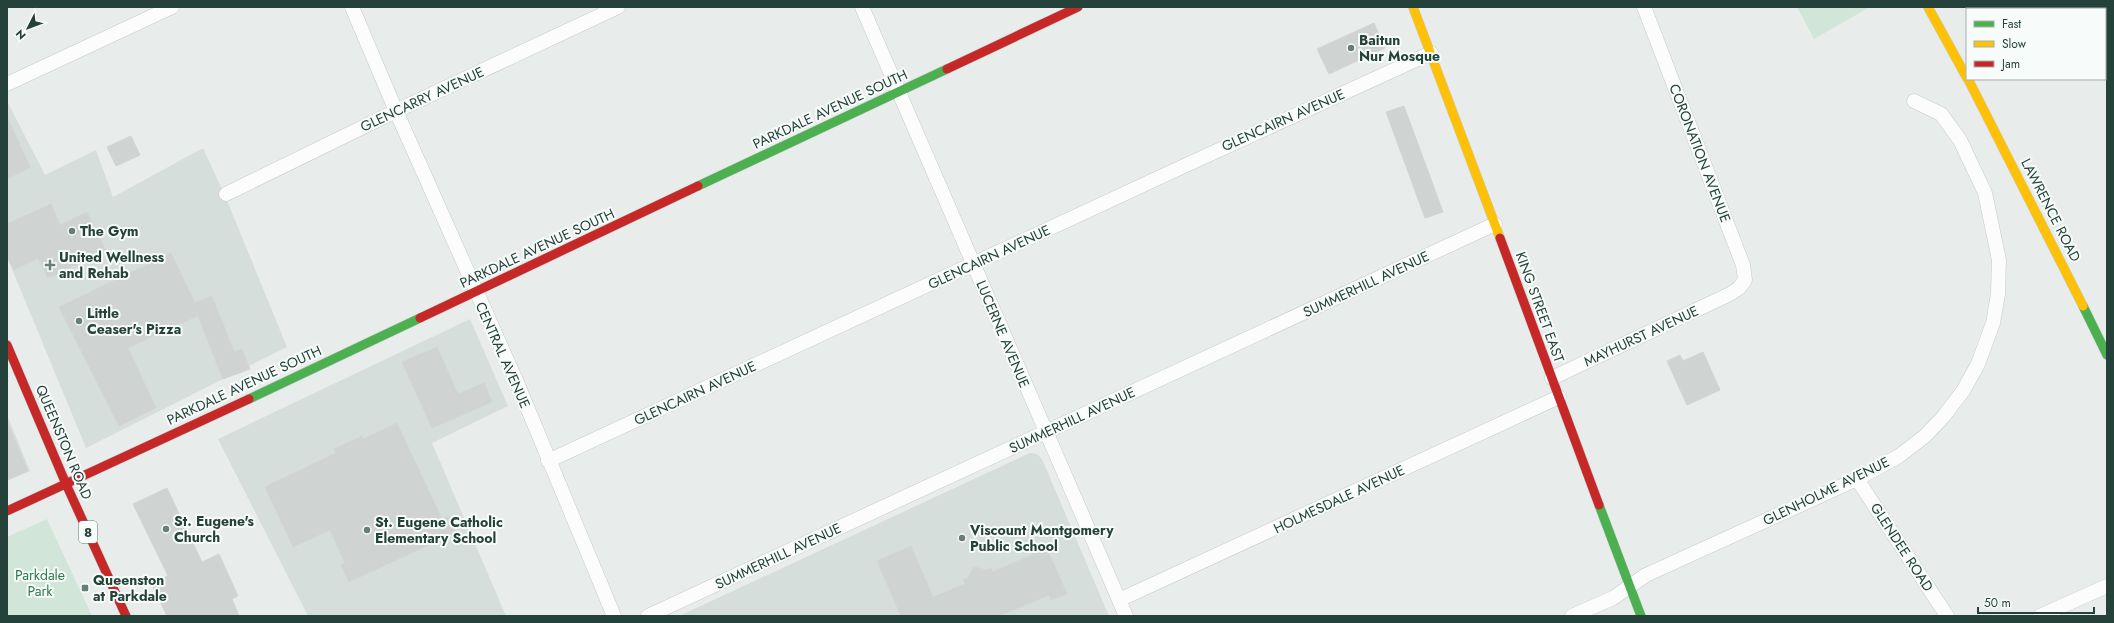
<svg xmlns="http://www.w3.org/2000/svg" width="2114" height="623" font-family="Jost,sans-serif">
  <style>
    .built { fill: #d6dedb }
    .green { fill: #d1e6d8 }
    .building { fill: #cfd4d2; stroke: #d1d6d4 }
    .lines { fill: none; stroke-linecap: round; stroke-linejoin: round }
    .street-casing { stroke: #c5cac8; stroke-width: 15 }
    .fast-casing { stroke: #c3cbc8; stroke-width: 10 }
    .slow-casing { stroke: #c3cbc8; stroke-width: 10 }
    .jam-casing { stroke: #c3cbc8; stroke-width: 10 }
    .street { stroke: #fcfcfc; stroke-width: 14 }
    .fast { stroke: #4caf50; stroke-width: 9 }
    .slow { stroke: #ffc107; stroke-width: 9 }
    .jam { stroke: #c62828; stroke-width: 9 }
    .poi-dot { fill: #697e78; stroke: #f7fbf9; stroke-width: 1.5 }
    .labels { text-anchor: middle; stroke-width: 4; stroke-linejoin: round; paint-order: stroke }
    .shield { fill: #f7fbf9; stroke: #637a73; stroke-width: 1 }
    .shield-label { font-size: 13px; font-weight: bold; fill: #24423a }
    .poi-label { font-size: 14px; font-weight: bold; fill: #24423a; stroke: #f7fbf9; text-anchor: start }
    .street-label { font-size: 14px; fill: #24423a; stroke: #f7fbf9 }
    .park-label { font-size: 14px; fill: #2d7a4b; stroke: #f7fbf9 }
  </style>
  <rect width="100%" height="100%" fill="#e8edeb"/>
  <path class="built" d="M7,101L45,175L96,150L113,197L203,148L226,198L287,347L86,448L7,257Z
    M470,319L508,406L432,443L506,616H308L218,439Z
    M7,415L30,471L7,481Z
    M1030,453L1037,454L1042,459L1109,616H679Z"/>
  <path class="green" d="M1797,7H1870L1814,39Z
    M47,519L92,616H7V537Z"/>
  <path class="building" d="M1374,23L1385,48L1329,74L1317,49Z
    M1404,106L1443,212L1425,218L1386,112Z
    M7,117L30,167L7,179Z
    M131,136L140,155L116,166L107,147Z
    M51,204L60,225L87,212L106,251L48,278L38,258L14,270L7,256V224Z
    M171,253L195,303L212,296L234,352L242,349L250,369L223,379L198,316L176,325L128,348L156,408L119,426L59,307Z
    M437,347L458,394L484,383L492,402L432,428L402,362Z
    M1703,352L1720,390L1687,405L1667,361L1680,355L1683,361Z
    M7,422L28,471L7,480Z
    M397,423L442,519L449,516L456,532L349,582L341,565L345,563L330,530L293,547L265,487L336,453L334,449L362,436L363,439Z
    M167,488L202,562L219,554L238,596L232,599L239,616H167L151,583L168,576L133,504Z
    M1044,542L1067,594L1051,600L1049,595L1000,616H901L877,561L911,546L933,597L965,584L963,580L968,578L974,567L987,570L991,568L992,572L1032,555L1029,548Z"/>
  <g class="lines">
    <g class="street-casing">
      <path id="street" d="M352,7L396,111L515,378L614,616
        M862,7L1126,616
        M2087,7L2088,9
        M2099,9L2104,7
        M7,84L172,7
        M226,194L396,111L618,7
        M1552,378L1730,294L1739,288L1745,280L1743,265L1644,7
        M548,461L1184,166L1431,53
        M1857,479L1947,616
        M1119,600L1559,397
        M648,616L1495,224
        M1572,616L1613,598L1646,575L1857,479L1899,456L1925,436L1943,417L1963,391L1978,364L1993,323L1998,294L1999,260L1985,193L1960,140L1941,114L1914,101
        M2040,616L2107,586"/>
    </g>
    <g class="fast-casing">
      <path id="fast" d="M698,186L947,69
        M2083,306L2107,355
        M249,399L420,318
        M1599,505L1641,616"/>
    </g>
    <g class="slow-casing">
      <path id="slow" d="M1413,7L1500,238
        M1928,7L1967,78
        M1968,79L2083,306"/>
    </g>
    <g class="jam-casing">
      <path id="jam" d="M947,69L1078,7
        M1500,238L1599,505
        M420,318L698,186
        M7,345L66,484L126,616
        M7,511L249,399"/>
    </g>
    <use href="#street" class="street"/>
    <use href="#fast" class="fast"/>
    <use href="#slow" class="slow"/>
    <use href="#jam" class="jam"/>
  </g>
  <g class="poi-dot">
    <circle cx="1351" cy="48" r="4"/>
    <circle cx="72" cy="231" r="4"/>
    <path d="M48 259h4v4h4v4h-4v4h-4v-4h-4v-4h4z"/>
    <circle cx="79" cy="321" r="4"/>
    <circle cx="166" cy="529" r="4"/>
    <circle cx="367" cy="530" r="4"/>
    <circle cx="962" cy="538" r="4"/>
    <rect x="81" y="584" width="8" height="8" rx="2"/>
  </g>
  <g class="labels">
    <rect class="shield" x="79" y="521" width="18" height="22" rx="3"/>
    <g class="shield-label">
      <text x="88" y="537">8</text>
    </g>
    <g class="poi-label">
      <text x="1359" y="45">Baitun<tspan x="1359" dy="16">Nur Mosque</tspan></text>
      <text x="80" y="236">The Gym</text>
      <text x="59" y="262">United Wellness<tspan x="59" dy="16">and Rehab</tspan></text>
      <text x="87" y="318">Little<tspan x="87" dy="16">Ceaser's Pizza</tspan></text>
      <text x="174" y="526">St. Eugene's<tspan x="174" dy="16">Church</tspan></text>
      <text x="375" y="527">St. Eugene Catholic<tspan x="375" dy="16">Elementary School</tspan></text>
      <text x="970" y="535">Viscount Montgomery<tspan x="970" dy="16">Public School</tspan></text>
      <text x="93" y="585">Queenston<tspan x="93" dy="16">at Parkdale</tspan></text>
    </g>
    <g class="street-label">
      <text transform="translate(422 99) rotate(-25)" y="5">GLENCARRY AVENUE</text>
      <text transform="translate(830 109) rotate(-25)" y="5">PARKDALE AVENUE SOUTH</text>
      <text transform="translate(1283 120) rotate(-24)" y="5">GLENCAIRN AVENUE</text>
      <text transform="translate(1700 153) rotate(69)" y="5">CORONATION AVENUE</text>
      <text transform="translate(2051 210) rotate(63)" y="5">LAWRENCE ROAD</text>
      <text transform="translate(537 248) rotate(-25)" y="5">PARKDALE AVENUE SOUTH</text>
      <text transform="translate(989 257) rotate(-25)" y="5">GLENCAIRN AVENUE</text>
      <text transform="translate(1366 284) rotate(-25)" y="5">SUMMERHILL AVENUE</text>
      <text transform="translate(1540 307) rotate(70)" y="5">KING STREET EAST</text>
      <text transform="translate(1003 334) rotate(67)" y="5">LUCERNE AVENUE</text>
      <text transform="translate(1641 336) rotate(-25)" y="5">MAYHURST AVENUE</text>
      <text transform="translate(503 355) rotate(66)" y="5">CENTRAL AVENUE</text>
      <text transform="translate(244 385) rotate(-25)" y="5">PARKDALE AVENUE SOUTH</text>
      <text transform="translate(695 393) rotate(-25)" y="5">GLENCAIRN AVENUE</text>
      <text transform="translate(1072 420) rotate(-25)" y="5">SUMMERHILL AVENUE</text>
      <text transform="translate(64 442) rotate(67)" y="5">QUEENSTON ROAD</text>
      <text transform="translate(1826 491) rotate(-26)" y="5">GLENHOLME AVENUE</text>
      <text transform="translate(1339 499) rotate(-25)" y="5">HOLMESDALE AVENUE</text>
      <text transform="translate(1902 547) rotate(57)" y="5">GLENDEE ROAD</text>
      <text transform="translate(778 556) rotate(-25)" y="5">SUMMERHILL AVENUE</text>
    </g>
    <g class="park-label">
      <text x="40" y="580">Parkdale<tspan x="40" dy="16">Park</tspan></text>
    </g>
  </g>
  <rect width="2114" height="623" fill="none" stroke="#24423a" stroke-width="16"/>
  <rect x="1966" y="8" width="140" height="72" fill="#f7fbf9" stroke="#a3b1ad"/>
  <rect x="1974" y="21" width="20" height="6" fill="#4caf50" stroke="#a3b1ad"/>
  <text x="2002" y="28" font-size="12" fill="#24423a">Fast</text>
  <rect x="1974" y="41" width="20" height="6" fill="#ffc107" stroke="#a3b1ad"/>
  <text x="2002" y="48" font-size="12" fill="#24423a">Slow</text>
  <rect x="1974" y="61" width="20" height="6" fill="#c62828" stroke="#a3b1ad"/>
  <text x="2002" y="68" font-size="12" fill="#24423a">Jam</text>
  <g transform="translate(28 28) rotate(228)" stroke="#f7fbf9" stroke-width="3" paint-order="stroke">
  <path d="M0-3L7 15L0 10L-7 15Z" fill="#24423a"/>
  <text y="-6" font-size="11" font-weight="bold" text-anchor="middle" fill="#24423a">N</text>
  </g>
  <path d="M1978 607v6h116v-6" fill="none" stroke="#24423a" stroke-width="2"/>
  <text x="1984" y="607" font-size="12" fill="#24423a" stroke="#f7fbf9" stroke-width="3" paint-order="stroke">50 m</text>
</svg>
